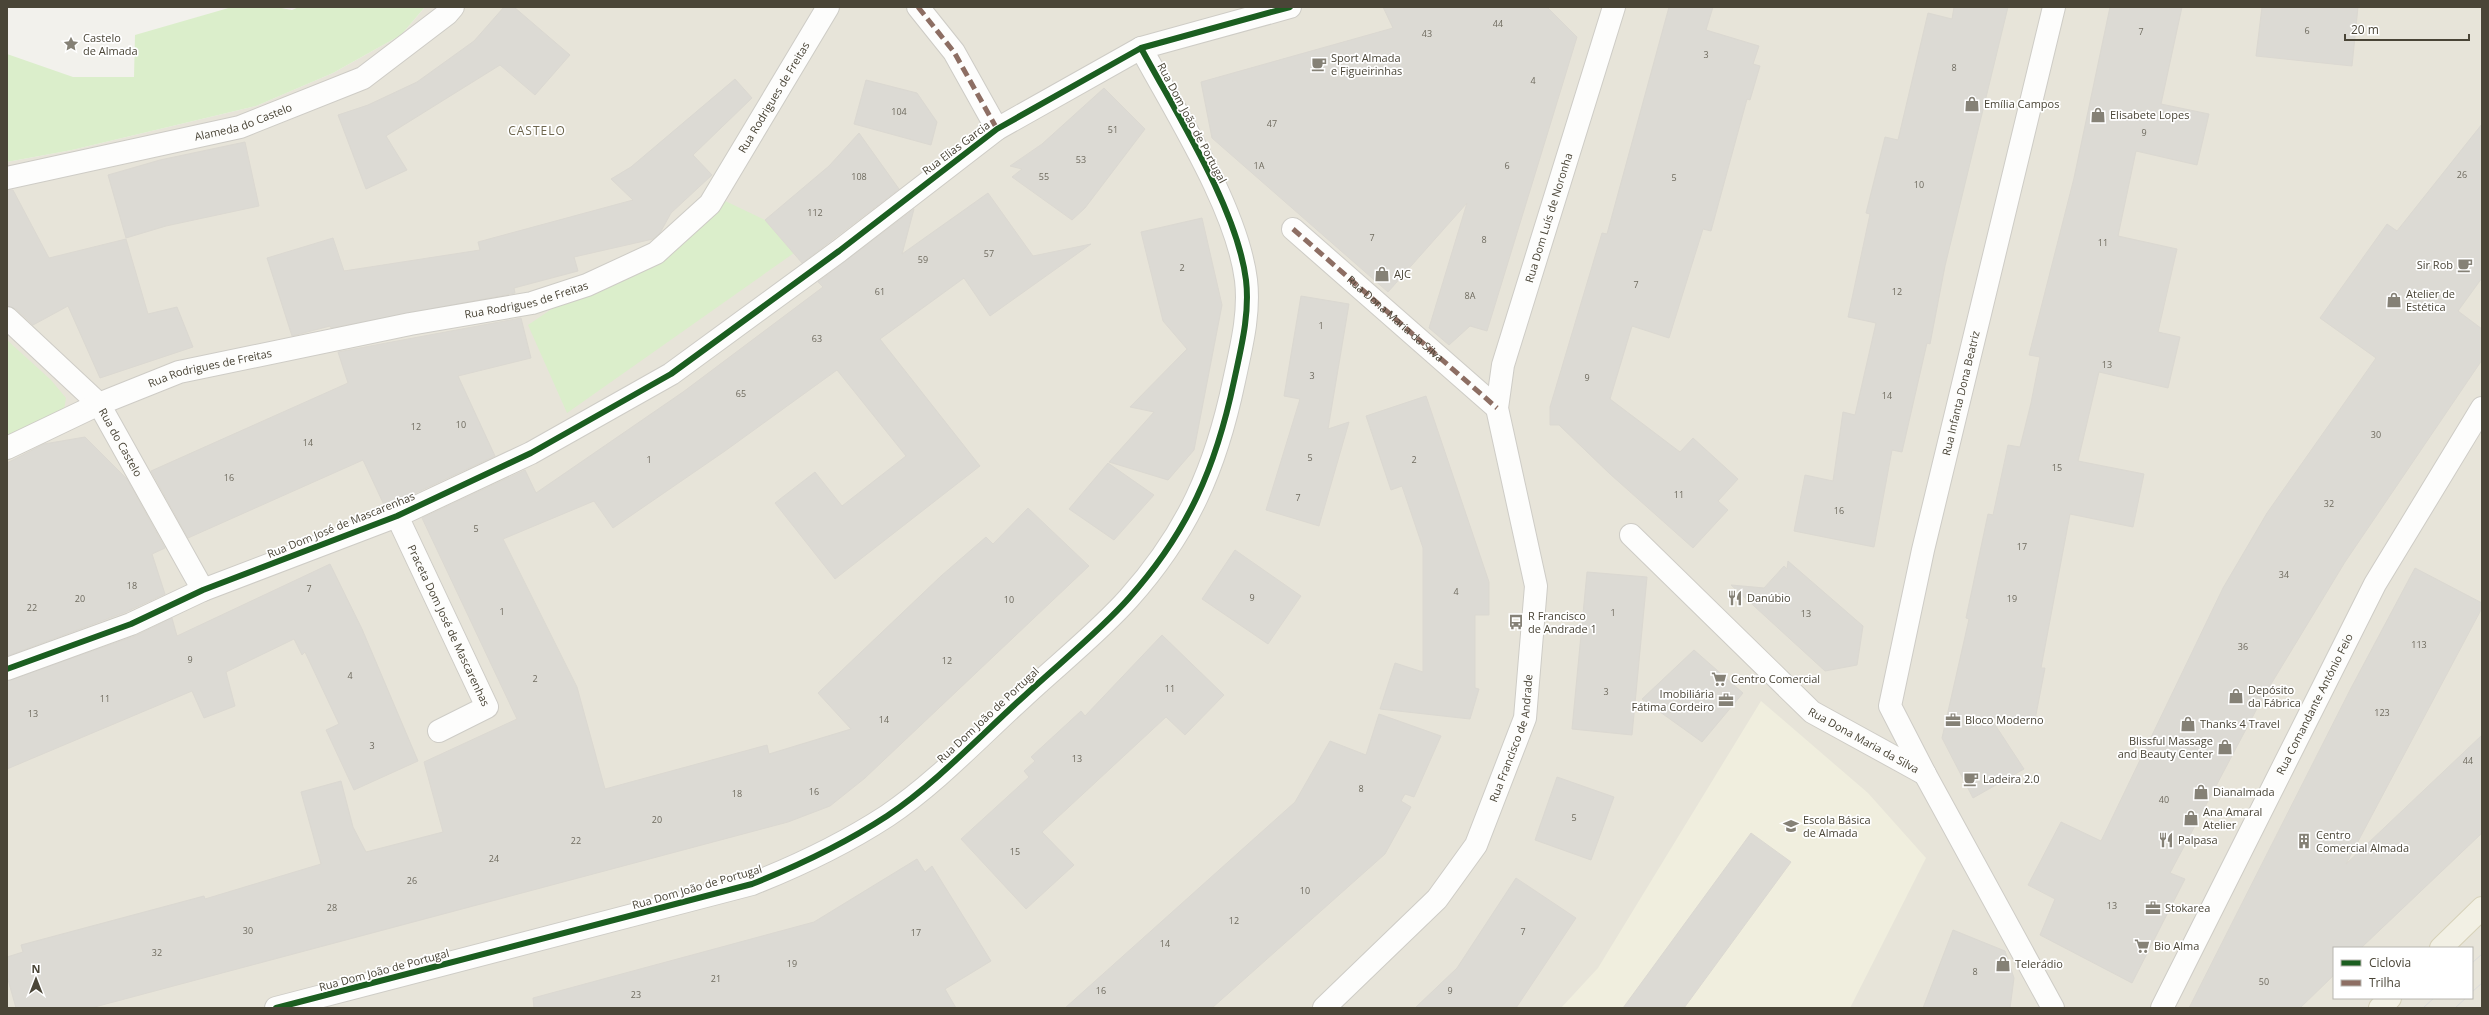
<svg xmlns="http://www.w3.org/2000/svg" width="2489" height="1015" font-family="'Open Sans',sans-serif">
  <style>
    .residential { fill: #e7e4d9; fill-rule: evenodd }
    .education { fill: #f0eede }
    .green { fill: #dbeecb }
    .building { fill: #dcdad4; stroke: #dbd8d1 }
    .lines { fill: none; stroke-linecap: round; stroke-linejoin: round }
    .minor-casing { stroke: #ceccc6; stroke-width: 24 }
    .major-casing { stroke: #d6d1b8; stroke-width: 24 }
    .minor { stroke: #fdfdfc; stroke-width: 22 }
    .major { stroke: #f2f0e4; stroke-width: 22 }
    .tram { stroke: #dadad9; stroke-width: 1 }
    .quiet { stroke: #8d6e63; stroke-width: 5; stroke-dasharray: 10 5; stroke-linecap: butt }
    .cycleway-casing { stroke: #fff; stroke-width: 8 }
    .cycleway { stroke: #1b5e20; stroke-width: 6 }
    .labels { text-anchor: middle; stroke-width: 3.5; stroke-linejoin: round; paint-order: stroke }
    .number-label { font-size: 9px; fill: #6f6b5f }
    .poi-label { font-size: 11px; fill: #4a4537; stroke: #fff; text-anchor: start }
    .street-label { font-size: 11px; fill: #4a4537; stroke: #fff }
    .neighbourhood-label { font-size: 12px; letter-spacing: 1px; fill: #6d654d; stroke: #fff }
  </style>
  <rect width="100%" height="100%" fill="#f2f1ec"/>
  <path class="residential" d="M425,7H2482V1008H7V162L72,150L256,106L333,73L401,35ZM2334,948H2472V998H2334Z"/>
  <path class="education" d="M1761,701L1868,793L1926,858L1850,1008H1561L1598,968Z"/>
  <path class="green" d="M232,7H276L292,10L299,7H425L401,35L333,73L256,106L72,150L7,162V54L73,77H134L135,35Z
    M721,199L765,220L794,253L567,413L528,325L587,285L668,258Z
    M7,340L51,380L66,398L63,416L7,442Z"/>
  <path class="building" d="M504,7H514L570,55L535,95L500,65L386,136L407,170L366,189L338,115L368,105L417,82L474,41Z
    M1383,7H1547L1577,37L1487,331L1470,326L1449,345L1429,328L1467,203L1388,292L1212,138L1201,82L1393,28Z
    M1669,7H1713L1706,30L1759,46L1753,64L1760,66L1750,100L1747,99L1711,231L1703,229L1669,338L1632,326L1610,399L1680,452L1693,438L1738,479L1718,501L1728,510L1693,548L1610,474L1559,425H1550V407L1602,233L1607,234Z
    M1954,7H2008L1945,266L1930,344L1927,343L1902,452L1892,450L1874,547L1794,531L1805,475L1833,481L1843,412L1855,415L1876,323L1848,317L1870,214L1866,213L1885,137L1898,140L1928,13L1952,19Z
    M2110,7H2182L2161,104L2209,114L2197,165L2136,151L2118,236L2177,249L2158,332L2180,337L2168,388L2099,372L2078,461L2144,474L2133,527L2070,514L2041,668H2045L2034,725L1990,717L2024,769L1973,798L1942,738L1969,619L1966,618L1988,514L1993,515L2008,445L2020,447L2031,403L2040,357L2029,355L2074,178Z
    M2262,7H2358L2352,66L2256,56Z
    M735,79L752,98L693,155L712,175L671,213L660,233L653,239L574,257L578,271L514,288L515,293L331,328L330,326L292,336L267,258L333,238L344,271L480,250L478,242L633,200L611,179L631,167Z
    M866,80L917,93L937,122L931,145L854,124Z
    M1104,88L1145,129L1085,208L1072,220L1012,177L1022,169L1010,166L1042,144Z
    M2482,124V278L2458,311L2482,329V360L2345,562L2262,699L2170,873L2185,879L2132,983L2040,935L2055,899L2028,885L2061,822L2101,841L2223,588L2267,513L2376,358L2320,318L2387,224L2397,231Z
    M859,133L899,189L802,263L765,220L829,166Z
    M245,142L259,206L166,226L126,238L108,175L160,160Z
    M7,190H13L49,258L126,239L148,314L177,307L193,347L100,378L68,306L33,325L16,309L7,306Z
    M988,193L1033,256L1091,244L990,316L964,278L880,339L980,466L835,579L775,503L815,472L842,506L906,456L837,370L725,451L613,528L594,501L503,539L577,687L605,789L767,745L769,754L851,729L818,693L941,576L986,537L993,544L1028,508L1089,566L865,778L830,806L788,822L91,1008H16L7,976V957L23,952L21,945L204,896L205,899L321,864L301,792L341,781L353,827L366,852L443,832L424,762L517,719L422,518L525,470L536,493L683,392L823,287L818,282L914,209L902,254Z
    M1202,218L1222,305L1194,450L1168,480L1109,462L1154,412L1130,407L1187,349L1163,321L1141,232Z
    M1301,296L1349,304L1328,429L1349,422L1319,526L1266,510L1300,399L1284,396Z
    M521,318L531,358L458,376L495,456L390,505L385,507L363,460L188,538L151,471L348,383L338,352Z
    M1426,396L1489,582V615H1475V688L1479,689L1470,719L1380,709L1395,663L1423,672V548L1402,486L1391,490L1366,416Z
    M85,437L127,479L165,548L152,554L165,594L126,612L7,656V463L44,444Z
    M1108,463L1154,495L1114,540L1069,509Z
    M1235,550L1301,596L1268,644L1202,599Z
    M1788,561L1863,626L1857,665L1825,671L1731,585L1764,588L1784,566L1787,569Z
    M330,564L362,629L418,761L354,790L326,730L339,724L305,652L302,655L294,639L226,672L235,706L204,718L192,691L7,769V681L135,636L172,618L177,636Z
    M2415,568L2482,603V608L2346,864L2482,735V833L2361,948H2334V975L2300,1008H2189L2350,690Z
    M1587,572L1647,577L1632,735L1572,729Z
    M1162,635L1224,695L1185,735L1166,717L1042,832L1074,865L1026,909L961,839L1029,777L1024,771L1035,761L1031,757L1081,711L1085,716Z
    M1694,650L1743,693L1702,742L1642,699Z
    M1379,714L1441,736L1414,797L1405,794L1401,801L1411,807L1385,854L1212,1008H1065L1295,802L1330,741L1366,755Z
    M1557,777L1614,797L1591,860L1535,840Z
    M1751,833L1791,862L1684,1008H1623Z
    M917,859L925,872L932,866L991,961L945,989L956,1008H534L533,998L814,922Z
    M1516,878L1576,918L1516,1008H1415L1457,968Z
    M1953,930L2005,951L2014,978L2010,1008H1923Z"/>
  <g class="lines">
    <g class="minor-casing">
      <g id="minor">
        <path d="M918,7L954,52L997,129"/>
        <path id="s1" d="M7,178L240,127L363,78L447,14L453,7"/>
        <path d="M1293,229L1497,408"/>
        <path id="s2" d="M7,318L99,404L203,590"/>
        <path id="s3" d="M7,448L99,404L179,372L410,324L532,303L587,285L656,253L710,204L828,7"/>
        <path id="s4" d="M397,516L487,707L439,731"/>
        <path id="s5" d="M1631,535L1812,712L1925,774"/>
        <path d="M7,669L131,624L203,590L397,516L531,453L671,374L839,251L997,129L1141,48L1290,7"/>
        <path d="M276,1008L752,884C800,865 844,844 887,816C936,783 978,738 1022,698C1056,666 1099,632 1129,598C1188,532 1216,467 1234,381C1241,348 1250,314 1246,280C1237,208 1176,113 1141,48"/>
        <path id="s6" d="M1324,1008L1437,899L1476,845L1525,718L1536,586L1497,408L1503,365L1614,7"/>
        <path id="s7" d="M2053,1008L1925,774L1890,706L1923,550L2054,7"/>
        <path id="s8" d="M2162,1008L2375,584L2482,408"/>
      </g>
    </g>
    <g class="major-casing">
      <path id="major" d="M2441,948L2482,908
        M2380,1008L2390,998"/>
    </g>
    <use href="#minor" class="minor"/>
    <use href="#major" class="major"/>
    <path class="tram" d="M2472,963L2482,954
      M2472,992L2482,983
      M2423,1008L2434,998
      M2455,1008L2466,998"/>
    <g class="quiet">
      <path d="M918,7L954,52L997,129"/>
      <path id="s9" d="M1293,229L1497,408"/>
    </g>
    <g class="cycleway-casing">
      <path id="cycleway" d="M7,669L131,624L203,590L397,516L531,453L671,374L839,251L997,129L1141,48L1290,7
        M276,1008L752,884C800,865 844,844 887,816C936,783 978,738 1022,698C1056,666 1099,632 1129,598C1188,532 1216,467 1234,381C1241,348 1250,314 1246,280C1237,208 1176,113 1141,48"/>
    </g>
    <use href="#cycleway" class="cycleway"/>
  </g>
  <defs>
    <g id="sight-bare" transform="scale(1.2)"><path d="M0-6L1.8-2.2L6-1.7L2.9 1.2L3.7 5.4L0 3.3L-3.7 5.4L-2.9 1.2L-6-1.7L-1.8-2.2Z" fill="#858176" stroke="#fff" stroke-width="2.5" paint-order="stroke"/></g>
    <g id="cafe-bare" transform="scale(1.2)"><path d="M-5.5-4.5H6V0H3Q3 3.5 0 3.5H-2.5Q-5.5 3.5-5.5 0ZM3-3.2v2h1.7v-2ZM-6 4.5H4V6H-6Z" fill="#858176" stroke="#fff" stroke-width="2.5" paint-order="stroke"/></g>
    <g id="shop-bare" transform="scale(1.2)"><path d="M-5-2.5h2.3a2.7 3.5 0 0 1 5.4 0H5L5.5 6h-11ZM-1.5-2.5h3a1.5 2.3 0 0 0-3 0Z" fill="#858176" stroke="#fff" stroke-width="2.5" paint-order="stroke"/></g>
    <g id="restaurant-bare" transform="scale(1.2)"><path d="M-5-6h1v4h1v-4h1v4h1v-4h1v5L-1.5 .5V6h-2V.5L-5-1ZM5-6V6H3V1.5H1.5Q1.5-4 5-6Z" fill="#858176" stroke="#fff" stroke-width="2.5" paint-order="stroke"/></g>
    <g id="bus-bare" transform="scale(1.2)"><path d="M-5-6H5V4H4V6H2V4H-2V6H-4V4H-5ZM-3.5-4V0h7V-4ZM-3.5 1.2v1.5H-2V1.2ZM2 1.2v1.5H3.5V1.2Z" fill="#858176" stroke="#fff" stroke-width="2.5" paint-order="stroke"/></g>
    <g id="supermarket-bare" transform="scale(1.2)"><path d="M-6-5.5h2.5l.6 2H6L4.5 2H-2.5L-4.4-4H-6ZM-1.5 3.2a1.3 1.3 0 1 0 .1 0ZM3 3.2a1.3 1.3 0 1 0 .1 0Z" fill="#858176" stroke="#fff" stroke-width="2.5" paint-order="stroke"/></g>
    <g id="office-bare" transform="scale(1.2)"><path d="M-6-3h4V-5.5h4V-3h4V5H-6ZM-1-4.5V-3h2v-1.5ZM-6 0V1H6V0Z" fill="#858176" stroke="#fff" stroke-width="2.5" paint-order="stroke"/></g>
    <g id="school-bare" transform="scale(1.2)"><path d="M0-5L7-2L0 1L-7-2ZM-4 1L0 2.5L4 1V4Q0 6-4 4Z" fill="#858176" stroke="#fff" stroke-width="2.5" paint-order="stroke"/></g>
    <g id="building-bare" transform="scale(1.2)"><path d="M-4-6H4V6H1V3H-1V6H-4ZM-2.5-4.3h1.7v1.8h-1.7ZM.8-4.3h1.7v1.8H.8ZM-2.5-1h1.7V.8h-1.7ZM.8-1h1.7V.8H.8Z" fill="#858176" stroke="#fff" stroke-width="2.5" paint-order="stroke"/></g>
  </defs>
  <g fill-rule="evenodd">
    <use href="#sight-bare" x="71" y="44"/>
    <use href="#cafe-bare" x="1319" y="64"/>
    <use href="#shop-bare" x="1972" y="104"/>
    <use href="#shop-bare" x="2098" y="115"/>
    <use href="#cafe-bare" x="2465" y="265"/>
    <use href="#shop-bare" x="1382" y="274"/>
    <use href="#shop-bare" x="2394" y="300"/>
    <use href="#restaurant-bare" x="1735" y="598"/>
    <use href="#bus-bare" x="1516" y="622"/>
    <use href="#supermarket-bare" x="1719" y="679"/>
    <use href="#shop-bare" x="2236" y="696"/>
    <use href="#office-bare" x="1726" y="700"/>
    <use href="#office-bare" x="1953" y="720"/>
    <use href="#shop-bare" x="2188" y="724"/>
    <use href="#shop-bare" x="2225" y="747"/>
    <use href="#cafe-bare" x="1971" y="779"/>
    <use href="#shop-bare" x="2201" y="792"/>
    <use href="#shop-bare" x="2191" y="818"/>
    <use href="#school-bare" x="1791" y="826"/>
    <use href="#restaurant-bare" x="2166" y="840"/>
    <use href="#building-bare" x="2304" y="841"/>
    <use href="#office-bare" x="2153" y="908"/>
    <use href="#supermarket-bare" x="2142" y="946"/>
    <use href="#shop-bare" x="2003" y="964"/>
  </g>
  <g class="labels">
    <g class="number-label">
      <text x="1498" y="27">44</text>
      <text x="2307" y="34">6</text>
      <text x="2141" y="35">7</text>
      <text x="1427" y="37">43</text>
      <text x="1706" y="58">3</text>
      <text x="1954" y="71">8</text>
      <text x="1533" y="84">4</text>
      <text x="899" y="115">104</text>
      <text x="1272" y="127">47</text>
      <text x="1113" y="133">51</text>
      <text x="2144" y="136">9</text>
      <text x="1081" y="163">53</text>
      <text x="1259" y="169">1A</text>
      <text x="1507" y="169">6</text>
      <text x="2462" y="178">26</text>
      <text x="859" y="180">108</text>
      <text x="1044" y="180">55</text>
      <text x="1674" y="181">5</text>
      <text x="1919" y="188">10</text>
      <text x="815" y="216">112</text>
      <text x="1372" y="241">7</text>
      <text x="1484" y="243">8</text>
      <text x="2103" y="246">11</text>
      <text x="989" y="257">57</text>
      <text x="923" y="263">59</text>
      <text x="1182" y="271">2</text>
      <text x="1636" y="288">7</text>
      <text x="880" y="295">61</text>
      <text x="1897" y="295">12</text>
      <text x="1470" y="299">8A</text>
      <text x="1321" y="329">1</text>
      <text x="817" y="342">63</text>
      <text x="2107" y="368">13</text>
      <text x="1312" y="379">3</text>
      <text x="1587" y="381">9</text>
      <text x="741" y="397">65</text>
      <text x="1887" y="399">14</text>
      <text x="461" y="428">10</text>
      <text x="416" y="430">12</text>
      <text x="2376" y="438">30</text>
      <text x="308" y="446">14</text>
      <text x="1310" y="461">5</text>
      <text x="649" y="463">1</text>
      <text x="1414" y="463">2</text>
      <text x="2057" y="471">15</text>
      <text x="229" y="481">16</text>
      <text x="1679" y="498">11</text>
      <text x="1298" y="501">7</text>
      <text x="2329" y="507">32</text>
      <text x="1839" y="514">16</text>
      <text x="476" y="532">5</text>
      <text x="2022" y="550">17</text>
      <text x="2284" y="578">34</text>
      <text x="132" y="589">18</text>
      <text x="309" y="592">7</text>
      <text x="1456" y="595">4</text>
      <text x="1252" y="601">9</text>
      <text x="80" y="602">20</text>
      <text x="2012" y="602">19</text>
      <text x="1009" y="603">10</text>
      <text x="32" y="611">22</text>
      <text x="502" y="615">1</text>
      <text x="1613" y="616">1</text>
      <text x="1806" y="617">13</text>
      <text x="2419" y="648">113</text>
      <text x="2243" y="650">36</text>
      <text x="190" y="663">9</text>
      <text x="947" y="664">12</text>
      <text x="350" y="679">4</text>
      <text x="535" y="682">2</text>
      <text x="1170" y="692">11</text>
      <text x="1606" y="695">3</text>
      <text x="105" y="702">11</text>
      <text x="2382" y="716">123</text>
      <text x="33" y="717">13</text>
      <text x="884" y="723">14</text>
      <text x="372" y="749">3</text>
      <text x="1077" y="762">13</text>
      <text x="2468" y="764">44</text>
      <text x="1361" y="792">8</text>
      <text x="814" y="795">16</text>
      <text x="737" y="797">18</text>
      <text x="2164" y="803">40</text>
      <text x="1574" y="821">5</text>
      <text x="657" y="823">20</text>
      <text x="576" y="844">22</text>
      <text x="1015" y="855">15</text>
      <text x="494" y="862">24</text>
      <text x="412" y="884">26</text>
      <text x="1305" y="894">10</text>
      <text x="2112" y="909">13</text>
      <text x="332" y="911">28</text>
      <text x="1234" y="924">12</text>
      <text x="248" y="934">30</text>
      <text x="1523" y="935">7</text>
      <text x="916" y="936">17</text>
      <text x="1165" y="947">14</text>
      <text x="157" y="956">32</text>
      <text x="792" y="967">19</text>
      <text x="1975" y="975">8</text>
      <text x="716" y="982">21</text>
      <text x="2264" y="985">50</text>
      <text x="1101" y="994">16</text>
      <text x="1450" y="994">9</text>
      <text x="636" y="998">23</text>
    </g>
    <g class="poi-label">
      <text x="83" y="42">Castelo<tspan x="83" dy="13">de Almada</tspan></text>
      <text x="1331" y="62">Sport Almada<tspan x="1331" dy="13">e Figueirinhas</tspan></text>
      <text x="1984" y="108">Emília Campos</text>
      <text x="2110" y="119">Elisabete Lopes</text>
      <text x="2453" y="269" text-anchor="end">Sir Rob</text>
      <text x="1394" y="278">AJC</text>
      <text x="2406" y="298">Atelier de<tspan x="2406" dy="13">Estética</tspan></text>
      <text x="1747" y="602">Danúbio</text>
      <text x="1528" y="620">R Francisco<tspan x="1528" dy="13">de Andrade 1</tspan></text>
      <text x="1731" y="683">Centro Comercial</text>
      <text x="2248" y="694">Depósito<tspan x="2248" dy="13">da Fábrica</tspan></text>
      <text x="1714" y="698" text-anchor="end">Imobiliária<tspan x="1714" dy="13">Fátima Cordeiro</tspan></text>
      <text x="1965" y="724">Bloco Moderno</text>
      <text x="2200" y="728">Thanks 4 Travel</text>
      <text x="2213" y="745" text-anchor="end">Blissful Massage<tspan x="2213" dy="13">and Beauty Center</tspan></text>
      <text x="1983" y="783">Ladeira 2.0</text>
      <text x="2213" y="796">Dianalmada</text>
      <text x="2203" y="816">Ana Amaral<tspan x="2203" dy="13">Atelier</tspan></text>
      <text x="1803" y="824">Escola Básica<tspan x="1803" dy="13">de Almada</tspan></text>
      <text x="2316" y="839">Centro<tspan x="2316" dy="13">Comercial Almada</tspan></text>
      <text x="2178" y="844">Palpasa</text>
      <text x="2165" y="912">Stokarea</text>
      <text x="2154" y="950">Bio Alma</text>
      <text x="2015" y="968">Telerádio</text>
    </g>
    <g class="street-label">
      <text dy="4" stroke="none"><textPath href="#s3" startOffset="879">Rua Rodrigues de Freitas</textPath></text>
      <text dy="4" stroke="none"><textPath href="#s1" startOffset="243">Alameda do Castelo</textPath></text>
      <text transform="translate(1192 123) rotate(62)" y="4">Rua Dom João de Portugal</text>
      <text transform="translate(956 148) rotate(-37)" y="4">Rua Elias Garcia</text>
      <text dy="4" stroke="none"><textPath href="#s6" startOffset="872">Rua Dom Luís de Noronha</textPath></text>
      <text dy="4" stroke="none"><textPath href="#s3" startOffset="543">Rua Rodrigues de Freitas</textPath></text>
      <text dy="4" stroke="none"><textPath href="#s9" startOffset="136">Rua Dona Maria da Silva</textPath></text>
      <text dy="4" stroke="none"><textPath href="#s3" startOffset="219">Rua Rodrigues de Freitas</textPath></text>
      <text dy="4" stroke="none"><textPath href="#s7" startOffset="664">Rua Infanta Dona Beatriz</textPath></text>
      <text dy="4" stroke="none"><textPath href="#s2" startOffset="170">Rua do Castelo</textPath></text>
      <text transform="translate(341 525) rotate(-22)" y="4">Rua Dom José de Mascarenhas</text>
      <text dy="4" stroke="none"><textPath href="#s4" startOffset="121">Praceta Dom José de Mascarenhas</textPath></text>
      <text dy="4" stroke="none"><textPath href="#s8" startOffset="340">Rua Comandante António Feio</textPath></text>
      <text transform="translate(988 715) rotate(-43)" y="4">Rua Dom João de Portugal</text>
      <text dy="4" stroke="none"><textPath href="#s6" startOffset="337">Rua Francisco de Andrade</textPath></text>
      <text dy="4" stroke="none"><textPath href="#s5" startOffset="312">Rua Dona Maria da Silva</textPath></text>
      <text transform="translate(697 887) rotate(-16)" y="4">Rua Dom João de Portugal</text>
      <text transform="translate(384 970) rotate(-15)" y="4">Rua Dom João de Portugal</text>
    </g>
    <g class="neighbourhood-label">
      <text x="537" y="135">CASTELO</text>
    </g>
  </g>
  <rect width="2489" height="1015" fill="none" stroke="#4a4537" stroke-width="16"/>
  <rect x="2333" y="947" width="140" height="52" fill="#ffffff" stroke="#b7b5af"/>
  <rect x="2341" y="960" width="20" height="6" fill="#1b5e20" stroke="#b7b5af"/>
  <text x="2369" y="967" font-size="12" fill="#4a4537">Ciclovia</text>
  <rect x="2341" y="980" width="20" height="6" fill="#8d6e63" stroke="#b7b5af"/>
  <text x="2369" y="987" font-size="12" fill="#4a4537">Trilha</text>
  <g transform="translate(36 979)" stroke="#ffffff" stroke-width="3" paint-order="stroke">
  <path d="M0-3L7 15L0 10L-7 15Z" fill="#4a4537"/>
  <text y="-6" font-size="11" font-weight="bold" text-anchor="middle" fill="#4a4537">N</text>
  </g>
  <path d="M2345 34v6h124v-6" fill="none" stroke="#4a4537" stroke-width="2"/>
  <text x="2351" y="34" font-size="12" fill="#4a4537" stroke="#ffffff" stroke-width="3" paint-order="stroke">20 m</text>
</svg>
